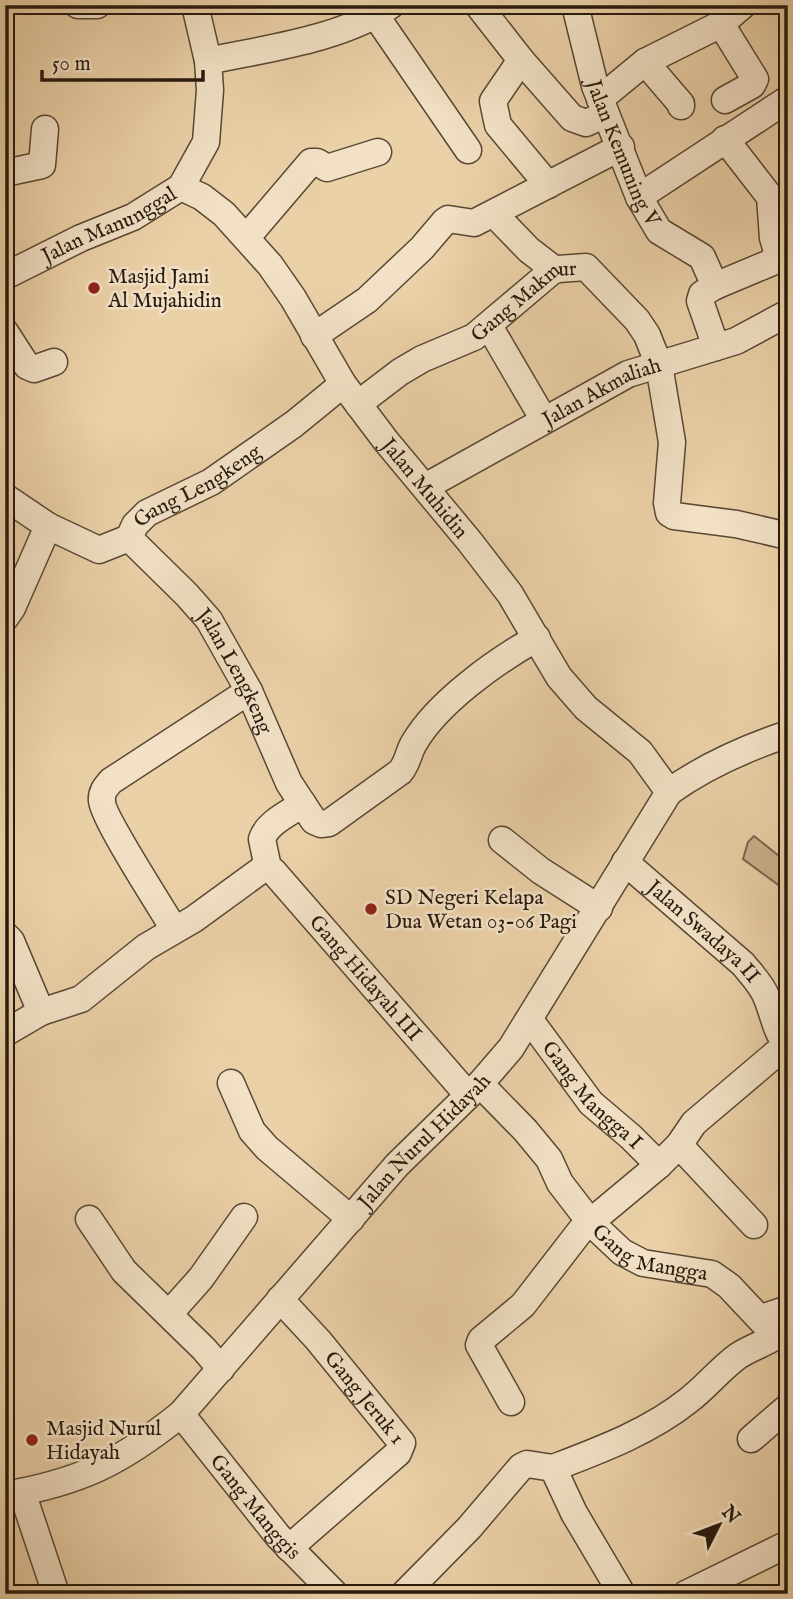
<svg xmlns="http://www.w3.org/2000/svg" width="793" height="1599" font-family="'IM FELL English',serif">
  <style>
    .green { fill: #cab28e; stroke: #78664e; stroke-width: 2 }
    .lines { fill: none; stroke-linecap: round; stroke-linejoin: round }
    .minor-casing { stroke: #584834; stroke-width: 29 }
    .minor { stroke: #f2e1c6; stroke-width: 26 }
    .poi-dot { fill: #8f2418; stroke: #f2e1c6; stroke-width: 2.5 }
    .labels { text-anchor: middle; stroke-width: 5; stroke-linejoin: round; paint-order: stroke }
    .street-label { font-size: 21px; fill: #271a0e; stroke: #f2e1c6 }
    .poi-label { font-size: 21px; fill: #271a0e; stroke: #f2e1c6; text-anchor: start }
  </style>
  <rect width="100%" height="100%" fill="#ebd1a8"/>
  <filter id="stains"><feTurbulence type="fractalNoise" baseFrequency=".00286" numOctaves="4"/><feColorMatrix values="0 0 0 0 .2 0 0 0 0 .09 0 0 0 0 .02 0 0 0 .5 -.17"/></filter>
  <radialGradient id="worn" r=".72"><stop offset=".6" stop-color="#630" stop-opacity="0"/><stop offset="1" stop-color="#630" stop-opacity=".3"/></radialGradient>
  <path class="green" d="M754,836L779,856L788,853V892L743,859L748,842Z"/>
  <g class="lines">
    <g class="minor-casing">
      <g id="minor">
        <path d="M78,5H97"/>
        <path d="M195,5L208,61"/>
        <path d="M478,5L521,60L572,118L586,123L606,114"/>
        <path id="s1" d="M575,5L595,86L639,197L659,231L702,257L715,286L702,294L700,301L716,347"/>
        <path d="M376,16L468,150"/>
        <path d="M721,24L755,79L752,85L725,100"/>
        <path d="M521,60L493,101L498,125L548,185"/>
        <path d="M645,62L681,104V106"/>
        <path d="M600,99L645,62L721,24L743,5"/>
        <path d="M5,173L42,165L45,129"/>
        <path id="s2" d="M181,187L202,197L224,214L270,265L293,298L343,384L386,441L470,542L510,594L559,677L586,708L640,752L669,792"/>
        <path d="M639,197L788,99"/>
        <path d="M494,214L529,250L555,270"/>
        <path d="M247,237L311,162H317L327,168L378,152"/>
        <path id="s3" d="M5,276L81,238L133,217L181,187L206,142L210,90L208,61C264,49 344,39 391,5"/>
        <path d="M715,286L770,263L778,254L773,238L770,197L725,139"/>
        <path d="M489,326L544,420"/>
        <path d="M5,332L27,366L34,369L54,362"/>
        <path d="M314,336L367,300L422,248L445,221L448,219L474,223L621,147"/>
        <path id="s4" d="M358,404L400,372L422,359L474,337L552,271L558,269L586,267L637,320L647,335L659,365L672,442L667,503L669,513L674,516L736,524L788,536"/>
        <path id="s5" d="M425,487L628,374L736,341L788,313"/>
        <path id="s6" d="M5,497L48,526L99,550L129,538L135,525L147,513L211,482L294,424L343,384"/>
        <path id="s7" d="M129,538L187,595L209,620L249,691L289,783L314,821L321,824L329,823L400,772C408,763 408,753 414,743C438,702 496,661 537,638"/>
        <path d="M5,618L12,608L48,526"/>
        <path d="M502,840L541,871L599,908"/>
        <path id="s8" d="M625,862L743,964C751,974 761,984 766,996C774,1014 775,1031 788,1047"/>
        <path d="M268,868L262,839C267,823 289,813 303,804"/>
        <path d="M174,929C162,909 102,816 102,801C101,792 106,787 111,781L249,691"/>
        <path d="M5,935L11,941L41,1012"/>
        <path id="s9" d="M530,1020L591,1103L631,1137L659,1165"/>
        <path id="s10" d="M5,1033L41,1012L81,999L146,947L194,919L264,868L273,871L468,1095"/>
        <path d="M231,1083L252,1131L267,1148L351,1219"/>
        <path id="s11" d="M480,1084L525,1130L549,1159L560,1183L590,1222L622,1252L643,1263L712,1274L729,1286L776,1336C764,1344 750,1348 738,1356C720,1369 706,1387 689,1400C649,1432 600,1450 553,1468"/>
        <path d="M679,1145L754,1225"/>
        <path d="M89,1219L124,1271L204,1349L221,1369"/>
        <path id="s12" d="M280,1299L318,1340L402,1443L398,1453L289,1548"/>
        <path d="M169,1314L201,1278L244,1217"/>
        <path d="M761,1318L788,1309"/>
        <path d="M511,1402L479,1345L481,1340L523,1305L581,1230L659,1165L679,1145L694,1123L786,1045"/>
        <path id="s13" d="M181,1414L278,1536L335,1594"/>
        <path d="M751,1439L788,1407"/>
        <path d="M22,1492L56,1594"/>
        <path id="s14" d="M5,1495C81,1482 121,1462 181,1414L397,1165L480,1084L511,1048L669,792C705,766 746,748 788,734"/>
        <path d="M404,1594L469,1528L521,1467L527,1464L553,1468L574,1513L622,1594"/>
        <path d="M686,1594L788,1544"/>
      </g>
    </g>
    <use href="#minor" class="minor"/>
  </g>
  <g class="poi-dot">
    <circle cx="94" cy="288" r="7"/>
    <circle cx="371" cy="909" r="7"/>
    <circle cx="32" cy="1440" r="7"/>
  </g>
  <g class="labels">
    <g class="street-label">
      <text dy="7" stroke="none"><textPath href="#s1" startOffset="156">Jalan Kemuning V</textPath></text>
      <text dy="7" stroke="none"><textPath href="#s3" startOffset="116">Jalan Manunggal</textPath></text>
      <text dy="7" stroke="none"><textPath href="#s4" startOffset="198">Gang Makmur</textPath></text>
      <text dy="7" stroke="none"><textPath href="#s5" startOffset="201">Jalan Akmaliah</textPath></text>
      <text dy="7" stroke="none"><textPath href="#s6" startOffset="229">Gang Lengkeng</textPath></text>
      <text dy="7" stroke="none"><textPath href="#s2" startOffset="392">Jalan Muhidin</textPath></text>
      <text dy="7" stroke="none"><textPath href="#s7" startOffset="172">Jalan Lengkeng</textPath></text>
      <text dy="7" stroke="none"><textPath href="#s8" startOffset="105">Jalan Swadaya II</textPath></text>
      <text dy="7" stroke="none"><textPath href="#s10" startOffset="460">Gang Hidayah III</textPath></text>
      <text dy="7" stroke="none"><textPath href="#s9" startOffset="98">Gang Mangga I</textPath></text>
      <text dy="7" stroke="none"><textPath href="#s14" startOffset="562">Jalan Nurul Hidayah</textPath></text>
      <text dy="7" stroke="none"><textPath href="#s11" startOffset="248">Gang Mangga</textPath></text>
      <text dy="7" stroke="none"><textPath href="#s12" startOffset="130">Gang Jeruk 1</textPath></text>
      <text dy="7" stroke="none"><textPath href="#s13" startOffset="119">Gang Manggis</textPath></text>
    </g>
    <g class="poi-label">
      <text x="108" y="283">Masjid Jami<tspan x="108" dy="24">Al Mujahidin</tspan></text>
      <text x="385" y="904">SD Negeri Kelapa<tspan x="385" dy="24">Dua Wetan 03-06 Pagi</tspan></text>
      <text x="46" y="1435">Masjid Nurul<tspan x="46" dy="24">Hidayah</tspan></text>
    </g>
  </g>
  <rect width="793" height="1599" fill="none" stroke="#ebd1a8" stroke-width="28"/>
  <rect x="7" y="7" width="779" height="1585" fill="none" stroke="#271a0e" stroke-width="3.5"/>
  <rect x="14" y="14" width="765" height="1571" fill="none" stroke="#271a0e" stroke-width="2"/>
  <g transform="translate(719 1525) rotate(48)" stroke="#f2e1c6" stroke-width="5" paint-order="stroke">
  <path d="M0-5L12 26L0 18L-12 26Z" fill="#271a0e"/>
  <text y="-10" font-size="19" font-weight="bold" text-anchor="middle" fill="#271a0e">N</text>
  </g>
  <path d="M42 70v10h161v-10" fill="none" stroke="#271a0e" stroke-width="3.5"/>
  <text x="52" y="70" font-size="21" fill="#271a0e" stroke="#f2e1c6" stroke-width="5" paint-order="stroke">50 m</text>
  <rect width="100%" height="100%" filter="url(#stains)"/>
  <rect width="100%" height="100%" fill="url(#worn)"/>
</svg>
